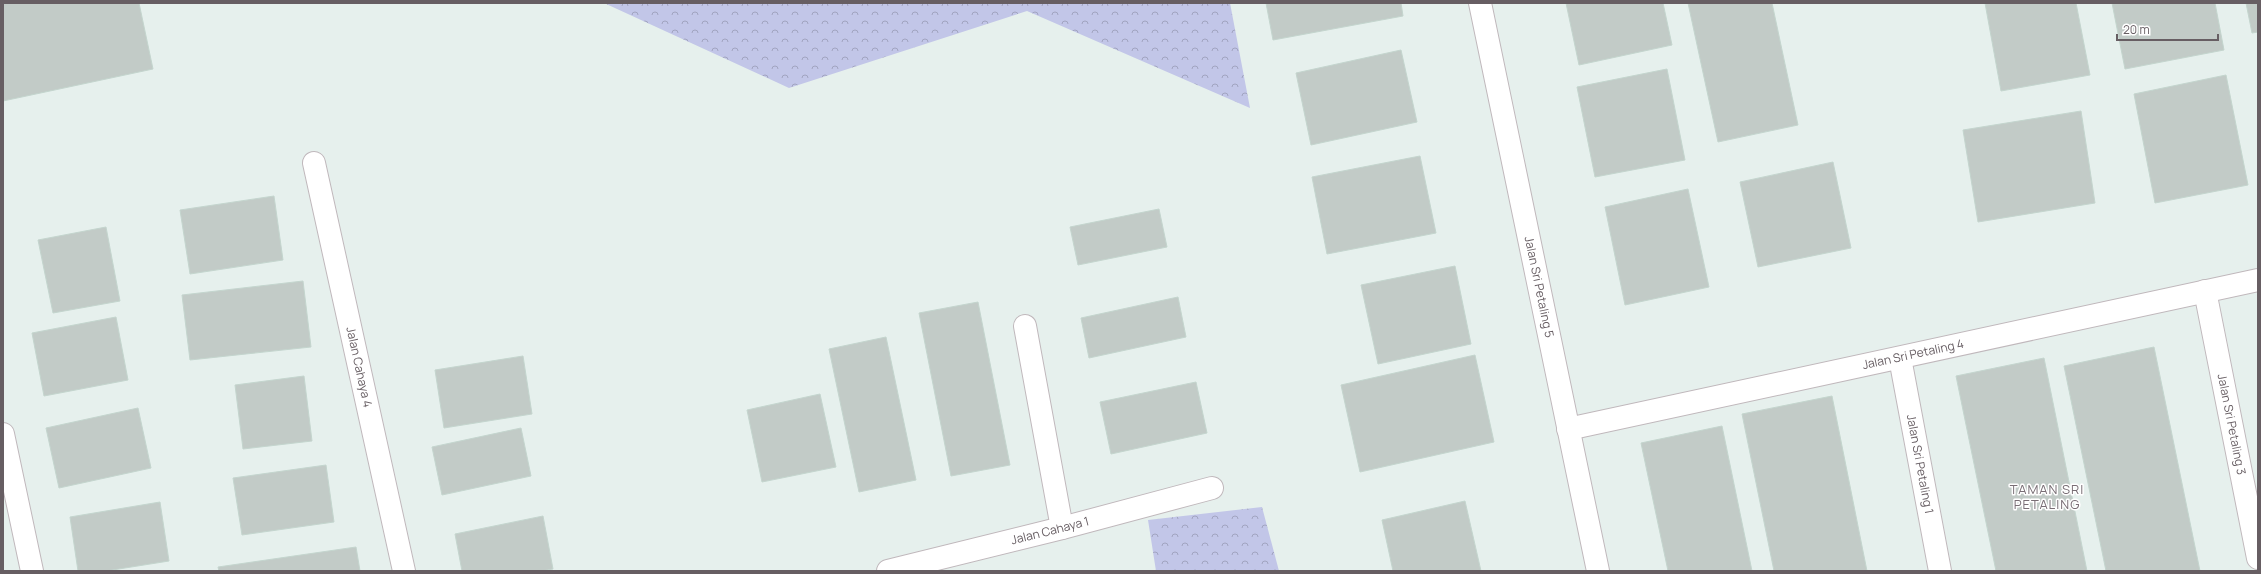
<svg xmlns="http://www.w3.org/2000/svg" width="2261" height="574" font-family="Manrope,sans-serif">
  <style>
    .forest { fill: url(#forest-crowns) }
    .building { fill: #c2cbc7; stroke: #c4d5ce }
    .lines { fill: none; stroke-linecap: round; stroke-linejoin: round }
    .minor-casing { stroke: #c0b8bc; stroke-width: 24 }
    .minor { stroke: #fff; stroke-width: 22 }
    .labels { text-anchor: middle; stroke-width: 3; stroke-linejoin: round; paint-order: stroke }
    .street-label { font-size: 12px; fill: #675e63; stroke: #fff }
    .neighbourhood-label { font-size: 13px; letter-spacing: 1px; fill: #796e75; stroke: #fff }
  </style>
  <defs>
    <pattern id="forest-crowns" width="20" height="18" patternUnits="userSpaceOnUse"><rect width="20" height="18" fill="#c2c6e8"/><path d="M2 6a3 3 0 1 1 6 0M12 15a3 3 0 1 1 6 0" fill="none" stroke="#a1a4c0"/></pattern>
  </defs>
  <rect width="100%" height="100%" fill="#e6f0ed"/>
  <path class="forest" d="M604,3H1230L1250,108L1027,11L789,88Z
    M1262,507L1279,571H1156L1148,520Z"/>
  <path class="building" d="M3,3H139L153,69L3,101Z
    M1266,3H1401L1403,16L1273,40Z
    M1566,3H1663L1672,45L1579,65Z
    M1688,3H1772L1798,125L1718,142Z
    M1985,3H2076L2090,75L2001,91Z
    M2112,3H2215L2224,50L2125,69Z
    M2246,3H2258V32L2252,33Z
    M1401,50L1417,122L1311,145L1296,73Z
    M1667,69L1685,160L1595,177L1577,87Z
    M2226,75L2248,185L2155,203L2134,94Z
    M2081,111L2095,203L1978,222L1963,130Z
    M1420,156L1436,233L1327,254L1312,177Z
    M1833,162L1851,248L1758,267L1740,182Z
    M1688,189L1709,287L1625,305L1605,207Z
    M274,196L283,260L190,274L180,210Z
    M1159,209L1167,247L1078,265L1070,227Z
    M106,227L120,301L53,313L38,240Z
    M1455,266L1471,344L1378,364L1361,285Z
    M303,281L311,347L190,360L182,295Z
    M1178,297L1186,337L1089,358L1081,318Z
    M978,302L1010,465L951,476L919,313Z
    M116,317L128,380L44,396L32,333Z
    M886,337L916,480L859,492L829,349Z
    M2154,347L2200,571H2106L2064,366Z
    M1475,355L1494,442L1360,472L1341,385Z
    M523,356L532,414L444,428L435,370Z
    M2044,358L2087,571H1996L1956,376Z
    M304,376L312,441L243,449L235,385Z
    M1196,382L1207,433L1111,454L1100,402Z
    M820,394L836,467L762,482L747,410Z
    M1832,396L1867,571H1774L1742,414Z
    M138,408L151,468L59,488L46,428Z
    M1722,426L1752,571H1668L1641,443Z
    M521,428L531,476L442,495L432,447Z
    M326,465L334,522L242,535L233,478Z
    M1465,501L1481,571H1393L1382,520Z
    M160,502L169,561L106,571H78L70,517Z
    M543,516L553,569L542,571H462L455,534Z
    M356,547L360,571H219L218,567Z"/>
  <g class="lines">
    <g class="minor-casing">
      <g id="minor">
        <path id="s1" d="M1480,3L1598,571"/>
        <path id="s2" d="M314,163L404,571"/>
        <path id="s3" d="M2205,291L2258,558"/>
        <path d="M1025,326L1062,528"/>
        <path id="s4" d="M1900,358L1940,571"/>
        <path id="s5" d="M1568,429L2258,280"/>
        <path d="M3,434L32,571"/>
        <path id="s6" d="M888,571L1062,528L1212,488"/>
      </g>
    </g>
    <use href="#minor" class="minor"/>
  </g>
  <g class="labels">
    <g class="street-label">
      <text dy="4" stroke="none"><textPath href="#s1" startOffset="290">Jalan Sri Petaling 5</textPath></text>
      <text dy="4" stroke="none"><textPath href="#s5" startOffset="353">Jalan Sri Petaling 4</textPath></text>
      <text dy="4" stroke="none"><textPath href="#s2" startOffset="209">Jalan Cahaya 4</textPath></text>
      <text dy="4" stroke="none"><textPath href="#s3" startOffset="136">Jalan Sri Petaling 3</textPath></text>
      <text dy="4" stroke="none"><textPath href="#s4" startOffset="108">Jalan Sri Petaling 1</textPath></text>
      <text dy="4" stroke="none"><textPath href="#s6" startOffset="167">Jalan Cahaya 1</textPath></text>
    </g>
    <g class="neighbourhood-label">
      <text x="2047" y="494">TAMAN SRI<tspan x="2047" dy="15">PETALING</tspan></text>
    </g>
  </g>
  <rect width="2261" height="574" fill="none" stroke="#675e63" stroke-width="8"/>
  <path d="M2117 34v6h101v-6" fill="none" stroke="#675e63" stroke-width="2"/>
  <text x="2123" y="34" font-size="12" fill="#675e63" stroke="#ffffff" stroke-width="3" paint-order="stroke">20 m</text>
</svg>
